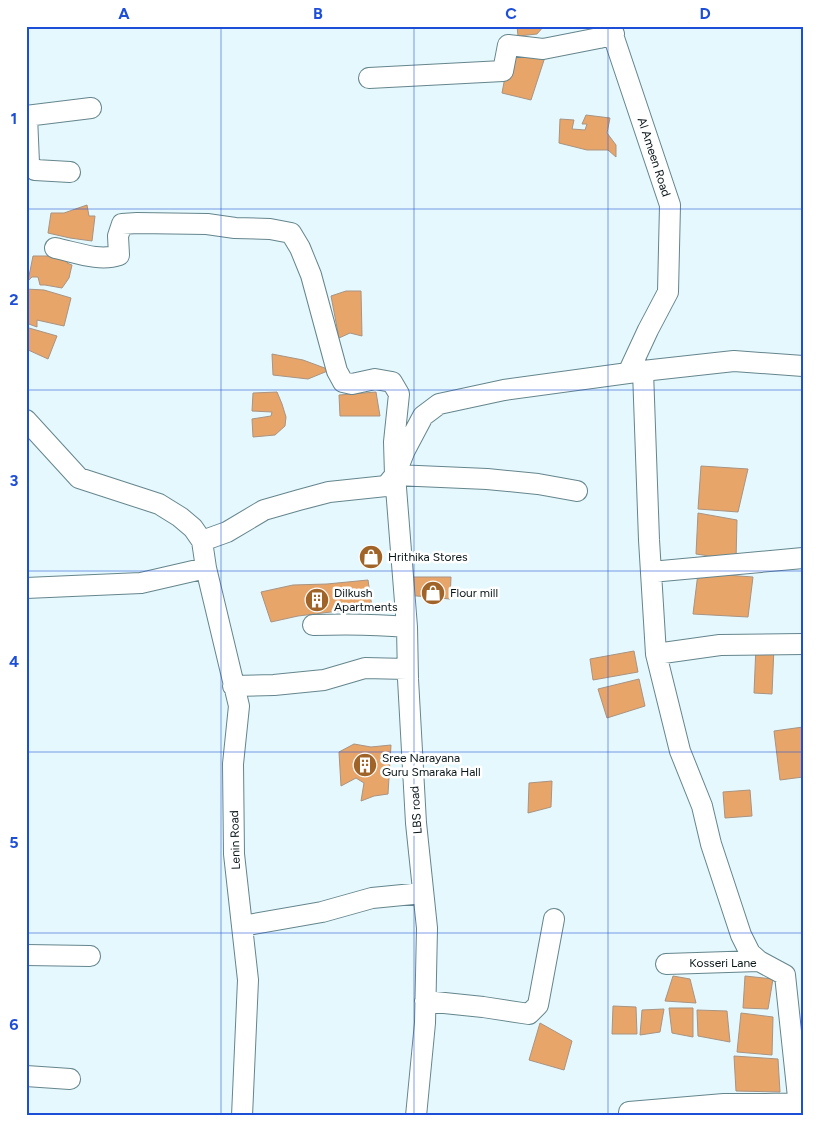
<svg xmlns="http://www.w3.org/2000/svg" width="829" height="1142" font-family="Figtree,sans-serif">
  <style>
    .building { fill: #e8a56a; stroke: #a99381 }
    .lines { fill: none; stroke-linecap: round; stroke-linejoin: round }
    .street-casing { stroke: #65858c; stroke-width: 22 }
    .street { stroke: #fff; stroke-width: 20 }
    .grid { fill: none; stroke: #1d4ed8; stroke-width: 1; stroke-opacity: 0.55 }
    .labels { text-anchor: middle; stroke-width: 5; stroke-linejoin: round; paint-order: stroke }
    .street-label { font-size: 12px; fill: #091518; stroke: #fff }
    .poi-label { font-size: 12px; fill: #091518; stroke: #fff; text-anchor: start }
    .neatline { fill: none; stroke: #1d4ed8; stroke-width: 2 }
    .grid-label { font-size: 16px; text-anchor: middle; font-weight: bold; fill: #1d4ed8 }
  </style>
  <rect width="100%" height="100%" fill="#e4f8fd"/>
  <path class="building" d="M517,26H544L537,34L518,36Z
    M510,50L545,57L531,100L502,93Z
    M586,115L610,118L607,133L616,145V157L608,150H587L559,143L560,119L574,120L572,129L585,130L587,124H582Z
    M87,205L89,216H95L92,241L70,238L48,233L51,213H64Z
    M33,256H71L67,263L72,265L69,278L62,288L45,285H40L38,277H32L28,281Z
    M26,289L44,290L71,298L64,326L37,320V327L26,323Z
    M346,291H361L362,336L350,333L339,338L331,296Z
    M29,328L57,336L48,359L26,349V332Z
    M272,354L303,360L330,370L308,379L273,375Z
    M277,392L282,404L286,417L285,426L275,435L253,437L252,419L271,416L272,412L252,411L253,393Z
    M376,392L380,416H340L339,395Z
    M701,466L748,469L738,512L698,509Z
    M698,513L737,520L736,560L696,554Z
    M698,573L753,577L748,617L693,614Z
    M407,577H451L450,599L406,595Z
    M368,580L372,607L298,616L271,622L261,592L293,585L327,584Z
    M756,646L774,647L772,694L754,693Z
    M634,651L638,672L593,680L590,659Z
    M639,679L645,706L607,718L598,689Z
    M803,727V777L780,780L774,731Z
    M354,744L371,747L391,745L388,794L374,796L361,801L364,783L356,778L341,786L339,752Z
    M552,781L551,807L528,813L529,783Z
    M750,790L752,816L725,818L723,792Z
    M673,976L690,979L696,1003L665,1001Z
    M745,976L773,979L768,1009L743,1008Z
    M613,1006L636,1007L637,1034H612Z
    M669,1008H693V1037L672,1033Z
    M664,1009L660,1032L640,1035L642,1010Z
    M697,1010L727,1011L730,1042L698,1036Z
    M741,1013L773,1017L772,1055L737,1052Z
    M540,1023L572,1041L564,1070L529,1060Z
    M734,1056L778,1059L780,1092L736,1091Z"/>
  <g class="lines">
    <g class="street-casing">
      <path id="street" d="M610,26L670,205L668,292L648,330L628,373
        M369,78L503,71L508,45L543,49L599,38L614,34
        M26,116L91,108
        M27,116L29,163L35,170L70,172
        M55,248C75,252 99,262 119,255L118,236L122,224L137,223L207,224L235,228L270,229L291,233L300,248L311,275L337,371L343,382L352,384L375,379L392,382L399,394L394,442L395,475L407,627L408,679L416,823L427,928L425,1023L416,1116
        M643,371L649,540L656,654L680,751L702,806L711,844L741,935L750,953L759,961
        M26,420L79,478L159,504L180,517L193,528L202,541
        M395,475L487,479L538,484L577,491
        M206,568L239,706L233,764L234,854L248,980L242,1116
        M651,572L803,558
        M26,588L141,583L206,568L202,541L227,532L264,510L299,500L329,492L386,486L395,475L405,450L423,416L439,404L504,390L643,371L734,361L803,366
        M313,625C344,624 375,624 407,627
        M656,654L720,645L803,644
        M233,686L274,685L324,680L365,668L407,669
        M242,926L322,912L372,898L423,893
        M26,955L90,956
        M666,964L759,961L785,975L800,1116
        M425,1001L483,1007L529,1014L538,1005L554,919
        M26,1076L70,1079
        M629,1112L724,1104H766L798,1103"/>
    </g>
    <use href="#street" class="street"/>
  </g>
  <path class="grid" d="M221,26V1116M414,26V1116M608,26V1116M26,209H803M26,390H803M26,571H803M26,752H803M26,933H803"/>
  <defs>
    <g id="shop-disc" transform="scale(1.25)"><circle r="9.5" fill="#a16428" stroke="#fff"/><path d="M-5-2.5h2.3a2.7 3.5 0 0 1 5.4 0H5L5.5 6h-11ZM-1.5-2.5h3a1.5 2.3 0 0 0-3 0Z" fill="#fff"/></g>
    <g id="building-disc" transform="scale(1.25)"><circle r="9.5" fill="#a16428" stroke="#fff"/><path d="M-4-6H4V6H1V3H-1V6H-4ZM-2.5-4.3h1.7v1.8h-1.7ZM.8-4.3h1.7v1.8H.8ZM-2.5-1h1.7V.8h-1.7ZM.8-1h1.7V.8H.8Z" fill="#fff"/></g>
  </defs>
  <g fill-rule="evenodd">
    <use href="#shop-disc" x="371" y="557"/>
    <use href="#shop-disc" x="433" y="593"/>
    <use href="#building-disc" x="317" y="600"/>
    <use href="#building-disc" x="365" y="765"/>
  </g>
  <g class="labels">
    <g class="street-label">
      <text transform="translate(654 157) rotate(72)" y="4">Al Ameen Road</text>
      <text transform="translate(416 810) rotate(-94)" y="4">LBS road</text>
      <text transform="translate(235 840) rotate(-92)" y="4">Lenin Road</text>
      <text x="723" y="967">Kosseri Lane</text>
    </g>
    <g class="poi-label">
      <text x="388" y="561">Hrithika Stores</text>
      <text x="334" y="597">Dilkush<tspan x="334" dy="14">Apartments</tspan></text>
      <text x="450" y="597">Flour mill</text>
      <text x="382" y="762">Sree Narayana<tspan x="382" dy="14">Guru Smaraka Hall</tspan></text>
    </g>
  </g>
  <rect width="829" height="1142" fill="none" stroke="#ffffff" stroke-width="55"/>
  <rect x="28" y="28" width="774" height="1086" class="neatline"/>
  <g class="grid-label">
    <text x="124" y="19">A</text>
    <text x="318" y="19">B</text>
    <text x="511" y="19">C</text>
    <text x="705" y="19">D</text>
    <text x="14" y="124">1</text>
    <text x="14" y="305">2</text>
    <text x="14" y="486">3</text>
    <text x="14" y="667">4</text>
    <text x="14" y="848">5</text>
    <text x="14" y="1030">6</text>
  </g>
</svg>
